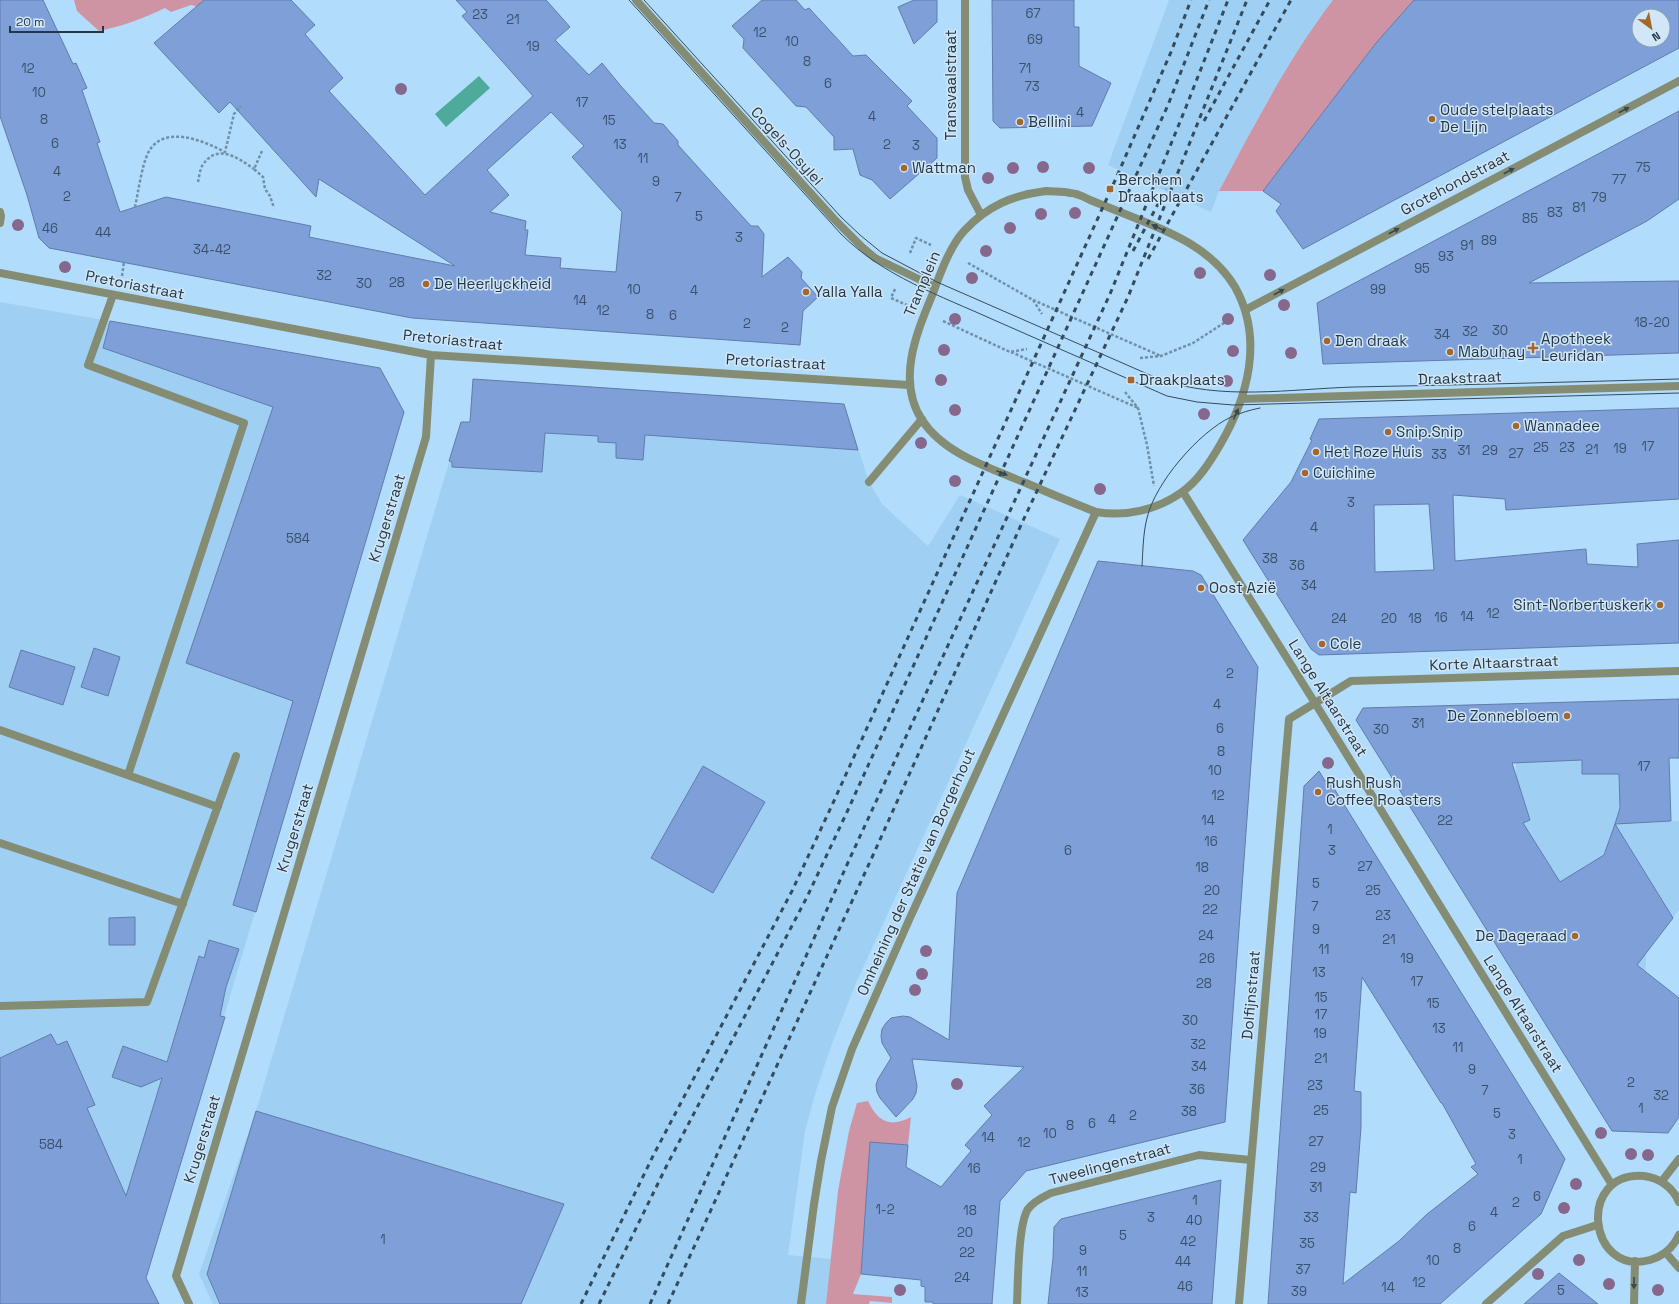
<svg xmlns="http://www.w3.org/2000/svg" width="1679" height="1304" font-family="'Space Grotesk',sans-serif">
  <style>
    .built { fill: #9fcff2 }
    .green { fill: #ce94a4 }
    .water { fill: #4eaa9b }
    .building { fill: #7e9fd7; stroke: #617caa; fill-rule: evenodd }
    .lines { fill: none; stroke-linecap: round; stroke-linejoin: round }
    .path { stroke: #7090a8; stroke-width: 2.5; stroke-dasharray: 3 2; stroke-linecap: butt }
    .lane { stroke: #858c74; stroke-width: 8 }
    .street { stroke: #858c74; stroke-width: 8 }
    .tram { stroke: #344c5d; stroke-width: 1 }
    .rail { stroke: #344c5d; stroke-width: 3; stroke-dasharray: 5 5; stroke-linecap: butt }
    .tree { fill: #85688c }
    .oneway { fill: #364850 }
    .poi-dot { fill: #a3662b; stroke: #d1e6f6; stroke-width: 1.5 }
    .labels { text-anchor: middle; stroke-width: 3; stroke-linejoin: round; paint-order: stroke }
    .number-label { font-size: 13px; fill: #39516b }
    .street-label { font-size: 15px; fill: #223747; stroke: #d1e6f6 }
    .poi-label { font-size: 15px; fill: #223747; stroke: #d1e6f6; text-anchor: start }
  </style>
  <rect width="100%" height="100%" fill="#b2dcfc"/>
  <path class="built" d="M1169,0H1333L1316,23L1269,98L1219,191L1211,212L1108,165Z
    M0,302L380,368L404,412L146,1278L159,1304H0Z
    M473,379L844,404L869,482L882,504L928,546L960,495L1060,539L856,983L830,1049L816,1091L805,1131L788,1255L831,1259L826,1304H213L199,1274L256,1111L461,422H470Z
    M1582,760V774H1619L1620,808L1615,824L1679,821V910L1646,953L1645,989L1470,816L1516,777V763Z"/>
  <path class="green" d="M74,0H216L203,8L191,5L171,12L165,8C142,19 123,26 99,31L77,11Z
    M1333,0H1414L1376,43L1263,191H1219C1254,126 1288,59 1333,0Z
    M868,1101C878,1122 890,1128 911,1117L908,1145L870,1143L861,1274L853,1294L892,1297V1303L870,1301L869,1304H826L838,1191L849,1131L857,1103Z"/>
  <path class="water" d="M479,76L490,88L446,127L435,114Z"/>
  <path class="building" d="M0,0H43L73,64L76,63L87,88L82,90L100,142L97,143L120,212L166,197L311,226L309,237L455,266L319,179L316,197L230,102L219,113L154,43L204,0H291L315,25L305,34L343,78L329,91L425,195L533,96L462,16L467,12L456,0H546L570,27L555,40L589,75L602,63L620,85L654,123L663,124L678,141V145L751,226H758L764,234L762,277L788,257L802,272L801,278L818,297L803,311L800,345L412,318L49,248L39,238L27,195L0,116ZM551,112L584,146L572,157L622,212L616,272L560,268L561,258L525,255L528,230H525L526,221L490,212L509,195L487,170Z
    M762,0H796L805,10L809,8L853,56L866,55L912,101L907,106L937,138V158L890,199L872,180L860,175L853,149L834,150V137L806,107L796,106L743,48L744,39L732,26Z
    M914,0H937V22L914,44L898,7Z
    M992,0H1074V27H1079V66L1111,83L1092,126L1000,128L993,121Z
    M1414,0H1679V48L1303,249L1276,211L1281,204L1263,191L1376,43ZM1639,16H1663V40H1639Z
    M1679,111V199L1647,221L1529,283L1679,281V353L1323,364L1317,303Z
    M110,321L380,368L404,412L256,912L233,905L293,701L186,663L273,407L103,348Z
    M473,379L844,404L858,450L645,435L643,460L616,458V443L598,442V436L545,433L542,472L452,467V462L449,461L461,422H470Z
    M1679,408V499L1506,510L1505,499L1453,495L1455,561L1586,549L1587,564L1638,567L1637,544L1679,540V643L1319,655L1311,649L1243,540L1291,482L1312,440L1310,439L1319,419ZM1429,504L1434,570L1375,572L1374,505Z
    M1098,561L1193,571L1201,575L1258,667L1225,1122L1026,1171L1000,1201L992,1304H933V1302H925V1287L921,1286V1280L861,1274L870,1142L908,1145L906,1167L941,1187L971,1151L965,1145L992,1115L984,1106L1024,1067L912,1059L917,1086L916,1093L913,1099L896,1117L880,1098L877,1092L876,1085L878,1079L891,1058L882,1043L881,1036L882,1029L886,1023L891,1018L903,1016L910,1017L949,1040L957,893Z
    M94,648L120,657L108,696L81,687Z
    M21,650L75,667L63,705L9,687Z
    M1679,699V758H1669L1671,821L1615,824L1620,808L1619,774H1582V760L1512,763L1530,820L1523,823L1560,882L1604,855L1615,824L1673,918L1637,965L1679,998V1117L1668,1133L1612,1131L1356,720L1363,708Z
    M703,766L765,802L713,893L651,858Z
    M1319,771L1325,781L1327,780L1330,782L1565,1159L1541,1214L1440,1304H1268L1304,786ZM1362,977L1441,1103H1442L1476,1164L1471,1167L1478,1174L1426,1215L1399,1241L1343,1284L1350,1192L1356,1193L1361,1127V1092L1354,1091Z
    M135,917V945H109V918Z
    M209,940L239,949L226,987L220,1016L225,1017L146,1278L159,1304H0V1058L51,1034L57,1045L67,1041L95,1105L87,1108L126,1196L162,1078L141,1087L112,1077L123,1046L167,1062L199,956L204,958Z
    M256,1111L564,1204L521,1304H220L207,1274Z
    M1221,1180L1212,1304H1048L1053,1258L1054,1227L1061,1219Z
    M1559,1273L1598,1304H1524Z"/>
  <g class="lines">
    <path class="path" d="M262,151L254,169L263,177L265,189L270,196L274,208
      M198,182C199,177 200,170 202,166C217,142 238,158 254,169
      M135,207C138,193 142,165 148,153C163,124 202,140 225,152L234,114L241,106
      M910,253L916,238L931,245
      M968,263L1033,300L1042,314
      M122,276L124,262
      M895,289L891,298L907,305
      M1033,300L1161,356
      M943,321L1010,352L1027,349
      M1011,352L1138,408
      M1140,358L1161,356L1193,343L1227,321
      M1125,392L1138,408L1147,445L1154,486"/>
    <path class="lane" d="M113,295L88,365L244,423L128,775
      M869,482L922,419
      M0,730L218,807
      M0,843L183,904
      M0,1006L147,1002L236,756
      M801,1304L814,1204L821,1161L832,1107L852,1049L909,920L1096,512"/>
    <path class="street" d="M636,0L834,219L862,247L875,258L935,287
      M965,0V177L968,190L981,215
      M1046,191C1054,192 1062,191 1070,193C1077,193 1084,197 1090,200C1105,206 1120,212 1135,218C1173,233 1213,250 1235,287C1264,339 1248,397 1220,445C1210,462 1198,481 1182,492C1157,510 1126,517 1096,512C1073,503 1049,493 1026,483C990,468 944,454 922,420C896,380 917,332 933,293C940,274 950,246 964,231C987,206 1013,195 1046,191Z
      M0,212L1,216L0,223
      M0,273L431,355L909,385
      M1245,310L1679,81
      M1242,399L1679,386
      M1183,492L1315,703L1612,1185
      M1662,1181L1679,1159
      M1679,1202C1673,1187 1659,1178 1644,1176C1576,1171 1588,1277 1650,1260C1664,1256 1673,1248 1679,1235
      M1666,1253L1679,1268
      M189,1304L176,1276L426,437L431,355
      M1017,1304C1018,1283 1018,1224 1028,1209C1034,1201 1043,1197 1051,1193L1199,1155L1251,1160
      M1239,1304L1289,719L1351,681L1679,671
      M1486,1304L1563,1236L1597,1225
      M1634,1304L1635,1261"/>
    <path class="tram" d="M629,0L841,234C883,276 941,296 994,320C1052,345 1109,371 1167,396L1197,402L1233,405L1679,393
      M644,0L841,217L860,235L882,253L937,282L1159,379C1221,401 1290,389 1354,387C1463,385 1571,382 1679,379
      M1142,566C1143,550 1143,534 1147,518C1155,483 1199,432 1231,417C1240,413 1250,410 1260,408"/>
    <path class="rail" d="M1204,121L1270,0
      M1133,251L1166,189
      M1148,259L1291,0
      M581,1304L653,1156L792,891L833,803L1117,176L1171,52L1191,0
      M599,1304L667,1165L807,897L847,812L1168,105L1209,0
      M650,1304L850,858L1110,294L1186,107L1228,0
      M668,1304L874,853L1021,525L1128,297L1247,0"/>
  </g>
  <g class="tree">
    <circle cx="401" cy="89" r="6"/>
    <circle cx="1043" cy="167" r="6"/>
    <circle cx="1013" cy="168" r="6"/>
    <circle cx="1089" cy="168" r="6"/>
    <circle cx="988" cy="178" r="6"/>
    <circle cx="1075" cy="213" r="6"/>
    <circle cx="1041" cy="214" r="6"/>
    <circle cx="18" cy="225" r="6"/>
    <circle cx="1010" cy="228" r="6"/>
    <circle cx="986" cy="251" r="6"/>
    <circle cx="65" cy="267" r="6"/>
    <circle cx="1200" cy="273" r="6"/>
    <circle cx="1270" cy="275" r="6"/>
    <circle cx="972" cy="278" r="6"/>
    <circle cx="1284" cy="305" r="6"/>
    <circle cx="955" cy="319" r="6"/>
    <circle cx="1228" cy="319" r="6"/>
    <circle cx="944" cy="350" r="6"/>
    <circle cx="1233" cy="351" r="6"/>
    <circle cx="1291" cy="353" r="6"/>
    <circle cx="941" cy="380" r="6"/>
    <circle cx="1227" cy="381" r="6"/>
    <circle cx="955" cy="410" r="6"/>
    <circle cx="1204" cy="414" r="6"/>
    <circle cx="921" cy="443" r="6"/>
    <circle cx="955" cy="481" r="6"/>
    <circle cx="1100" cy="489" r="6"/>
    <circle cx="1328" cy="763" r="6"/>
    <circle cx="926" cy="951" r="6"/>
    <circle cx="922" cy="974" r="6"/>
    <circle cx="915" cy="990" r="6"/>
    <circle cx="957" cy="1084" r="6"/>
    <circle cx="1601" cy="1133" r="6"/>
    <circle cx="1631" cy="1154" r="6"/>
    <circle cx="1648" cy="1155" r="6"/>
    <circle cx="1576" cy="1184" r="6"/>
    <circle cx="1564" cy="1208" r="6"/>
    <circle cx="1579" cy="1260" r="6"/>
    <circle cx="1538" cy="1274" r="6"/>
    <circle cx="1609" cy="1284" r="6"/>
    <circle cx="900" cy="1290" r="6"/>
    <circle cx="1658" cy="1290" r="6"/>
  </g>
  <defs><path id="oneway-solid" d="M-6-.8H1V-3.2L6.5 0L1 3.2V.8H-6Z"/></defs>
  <g class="oneway">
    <use href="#oneway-solid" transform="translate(1624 110) rotate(-28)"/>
    <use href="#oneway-solid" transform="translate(1509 171) rotate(-28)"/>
    <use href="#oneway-solid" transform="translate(1157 227) rotate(-154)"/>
    <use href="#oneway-solid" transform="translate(1394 231) rotate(-28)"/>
    <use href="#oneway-solid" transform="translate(1279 292) rotate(-28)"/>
    <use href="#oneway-solid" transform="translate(1236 414) rotate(-66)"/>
    <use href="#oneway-solid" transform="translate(1002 473) rotate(22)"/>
    <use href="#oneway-solid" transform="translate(1634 1283) rotate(91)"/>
  </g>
  <g class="poi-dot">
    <circle cx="1432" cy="119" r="4"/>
    <circle cx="1020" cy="122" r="4"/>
    <circle cx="904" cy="168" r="4"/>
    <rect x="1106" y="185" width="8" height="8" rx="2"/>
    <circle cx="426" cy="284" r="4"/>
    <circle cx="806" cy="292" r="4"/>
    <circle cx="1327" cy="341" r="4"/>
    <path d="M1531 342h4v4h4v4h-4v4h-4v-4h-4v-4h4z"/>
    <circle cx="1450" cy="352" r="4"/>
    <rect x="1127" y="376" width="8" height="8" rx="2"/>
    <circle cx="1516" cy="426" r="4"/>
    <circle cx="1388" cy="432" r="4"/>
    <circle cx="1316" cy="452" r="4"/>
    <circle cx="1305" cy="473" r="4"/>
    <circle cx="1201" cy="588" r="4"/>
    <circle cx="1660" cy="605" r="4"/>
    <circle cx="1322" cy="644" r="4"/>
    <circle cx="1567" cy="716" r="4"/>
    <circle cx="1318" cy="792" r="4"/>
    <circle cx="1575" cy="936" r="4"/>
  </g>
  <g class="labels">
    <g class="number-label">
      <text x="1033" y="18">67</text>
      <text x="480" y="19">23</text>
      <text x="513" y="24">21</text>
      <text x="760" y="37">12</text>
      <text x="1035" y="44">69</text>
      <text x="792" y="46">10</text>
      <text x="533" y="51">19</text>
      <text x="807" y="66">8</text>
      <text x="28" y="73">12</text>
      <text x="1025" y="73">71</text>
      <text x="828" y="88">6</text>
      <text x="1032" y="91">73</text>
      <text x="39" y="97">10</text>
      <text x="582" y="107">17</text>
      <text x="1080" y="117">4</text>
      <text x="872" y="121">4</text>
      <text x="44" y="124">8</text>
      <text x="609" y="125">15</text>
      <text x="55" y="148">6</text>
      <text x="620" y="149">13</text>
      <text x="887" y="149">2</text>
      <text x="916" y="150">3</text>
      <text x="643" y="163">11</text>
      <text x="1643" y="172">75</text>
      <text x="57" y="176">4</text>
      <text x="1619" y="184">77</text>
      <text x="656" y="186">9</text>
      <text x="67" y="201">2</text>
      <text x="678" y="202">7</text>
      <text x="1599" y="202">79</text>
      <text x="1579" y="212">81</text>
      <text x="1555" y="217">83</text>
      <text x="699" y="221">5</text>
      <text x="1530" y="223">85</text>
      <text x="50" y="233">46</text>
      <text x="103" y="237">44</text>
      <text x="739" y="242">3</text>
      <text x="1489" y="245">89</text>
      <text x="1467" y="250">91</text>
      <text x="212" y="254">34-42</text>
      <text x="1446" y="261">93</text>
      <text x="1422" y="273">95</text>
      <text x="324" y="280">32</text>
      <text x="397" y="287">28</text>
      <text x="364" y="288">30</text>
      <text x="634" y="294">10</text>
      <text x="1378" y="294">99</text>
      <text x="694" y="295">4</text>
      <text x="580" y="305">14</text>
      <text x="603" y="315">12</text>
      <text x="650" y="319">8</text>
      <text x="673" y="320">6</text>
      <text x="1652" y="327">18-20</text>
      <text x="747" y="328">2</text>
      <text x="785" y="332">2</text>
      <text x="1500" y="335">30</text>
      <text x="1470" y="336">32</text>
      <text x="1442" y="339">34</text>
      <text x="1648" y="451">17</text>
      <text x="1541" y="452">25</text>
      <text x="1567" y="452">23</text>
      <text x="1620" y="453">19</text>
      <text x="1592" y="454">21</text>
      <text x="1464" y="455">31</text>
      <text x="1490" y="455">29</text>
      <text x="1516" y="458">27</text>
      <text x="1439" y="459">33</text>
      <text x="1351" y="507">3</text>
      <text x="1314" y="532">4</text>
      <text x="298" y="543">584</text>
      <text x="1270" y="563">38</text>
      <text x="1297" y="570">36</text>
      <text x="1309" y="590">34</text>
      <text x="1493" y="618">12</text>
      <text x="1467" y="621">14</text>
      <text x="1441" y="622">16</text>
      <text x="1339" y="623">24</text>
      <text x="1389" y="623">20</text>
      <text x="1415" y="623">18</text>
      <text x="1230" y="678">2</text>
      <text x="1217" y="709">4</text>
      <text x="1418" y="728">31</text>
      <text x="1220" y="733">6</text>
      <text x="1381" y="734">30</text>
      <text x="1221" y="756">8</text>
      <text x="1644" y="771">17</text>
      <text x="1215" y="775">10</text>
      <text x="1218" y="800">12</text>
      <text x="1208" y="825">14</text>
      <text x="1445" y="825">22</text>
      <text x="1330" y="834">1</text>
      <text x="1211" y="846">16</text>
      <text x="1068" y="855">6</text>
      <text x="1332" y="855">3</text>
      <text x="1365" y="871">27</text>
      <text x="1202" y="872">18</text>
      <text x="1316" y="888">5</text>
      <text x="1212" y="895">20</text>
      <text x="1373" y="895">25</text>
      <text x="1315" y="911">7</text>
      <text x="1210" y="914">22</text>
      <text x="1383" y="920">23</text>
      <text x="1316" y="934">9</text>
      <text x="1206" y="940">24</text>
      <text x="1389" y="944">21</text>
      <text x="1324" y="954">11</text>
      <text x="1207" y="963">26</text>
      <text x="1407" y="963">19</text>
      <text x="1319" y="977">13</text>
      <text x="1417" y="986">17</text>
      <text x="1204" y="988">28</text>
      <text x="1321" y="1002">15</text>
      <text x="1433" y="1008">15</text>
      <text x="1321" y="1019">17</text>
      <text x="1190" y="1025">30</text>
      <text x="1439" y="1033">13</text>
      <text x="1320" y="1038">19</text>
      <text x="1198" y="1049">32</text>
      <text x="1458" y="1052">11</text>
      <text x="1321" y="1063">21</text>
      <text x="1199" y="1071">34</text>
      <text x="1472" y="1074">9</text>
      <text x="1631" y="1087">2</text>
      <text x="1315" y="1090">23</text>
      <text x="1197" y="1094">36</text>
      <text x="1485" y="1095">7</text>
      <text x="1661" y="1100">32</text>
      <text x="1641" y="1113">1</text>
      <text x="1321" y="1115">25</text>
      <text x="1189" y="1116">38</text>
      <text x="1497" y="1118">5</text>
      <text x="1133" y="1120">2</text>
      <text x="1112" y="1124">4</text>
      <text x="1092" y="1128">6</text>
      <text x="1070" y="1130">8</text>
      <text x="1050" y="1138">10</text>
      <text x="1512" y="1139">3</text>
      <text x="988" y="1142">14</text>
      <text x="1316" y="1146">27</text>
      <text x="1024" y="1147">12</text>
      <text x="51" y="1149">584</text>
      <text x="1520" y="1164">1</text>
      <text x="1318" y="1172">29</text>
      <text x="974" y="1173">16</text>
      <text x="1316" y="1192">31</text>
      <text x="1537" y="1201">6</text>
      <text x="1195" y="1205">1</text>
      <text x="1516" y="1207">2</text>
      <text x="885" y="1214">1-2</text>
      <text x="970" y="1215">18</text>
      <text x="1494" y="1217">4</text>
      <text x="1151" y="1222">3</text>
      <text x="1311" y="1222">33</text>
      <text x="1194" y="1225">40</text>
      <text x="1472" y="1231">6</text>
      <text x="965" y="1237">20</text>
      <text x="1123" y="1240">5</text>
      <text x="383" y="1244">1</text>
      <text x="1188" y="1246">42</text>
      <text x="1307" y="1248">35</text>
      <text x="1457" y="1253">8</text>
      <text x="1083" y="1255">9</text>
      <text x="967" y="1257">22</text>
      <text x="1433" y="1265">10</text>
      <text x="1183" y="1266">44</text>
      <text x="1303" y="1274">37</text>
      <text x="1082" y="1276">11</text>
      <text x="962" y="1282">24</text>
      <text x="1419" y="1287">12</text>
      <text x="1185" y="1291">46</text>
      <text x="1388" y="1292">14</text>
      <text x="1561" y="1295">5</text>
      <text x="1299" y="1296">39</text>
      <text x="1082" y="1297">13</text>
    </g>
    <g class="street-label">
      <text transform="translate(951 85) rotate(-90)" y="5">Transvaalstraat</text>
      <text transform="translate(787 146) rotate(48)" y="5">Cogels-Osylei</text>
      <text transform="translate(1455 183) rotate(-28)" y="5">Grotehondstraat</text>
      <text transform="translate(922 284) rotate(-67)" y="5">Tramplein</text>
      <text transform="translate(135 285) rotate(11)" y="5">Pretoriastraat</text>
      <text transform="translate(453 340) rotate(6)" y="5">Pretoriastraat</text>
      <text transform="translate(776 362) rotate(3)" y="5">Pretoriastraat</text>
      <text transform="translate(1460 378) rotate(-2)" y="5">Draakstraat</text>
      <text transform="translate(387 518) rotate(-73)" y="5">Krugerstraat</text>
      <text transform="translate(1494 663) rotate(-2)" y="5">Korte Altaarstraat</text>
      <text transform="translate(1328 698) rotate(58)" y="5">Lange Altaarstraat</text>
      <text transform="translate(295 828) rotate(-73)" y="5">Krugerstraat</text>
      <text transform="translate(916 872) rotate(-66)" y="5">Omheining der Statie van Borgerhout</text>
      <text transform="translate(1251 995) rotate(-85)" y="5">Dolfijnstraat</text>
      <text transform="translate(1523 1014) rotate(58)" y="5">Lange Altaarstraat</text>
      <text transform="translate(202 1139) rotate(-73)" y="5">Krugerstraat</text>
      <text transform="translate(1110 1164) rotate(-15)" y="5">Tweelingenstraat</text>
    </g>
    <g class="poi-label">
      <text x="1440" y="115">Oude stelplaats<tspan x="1440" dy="17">De Lijn</tspan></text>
      <text x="1028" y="127">Bellini</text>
      <text x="912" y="173">Wattman</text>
      <text x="1118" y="185">Berchem<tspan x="1118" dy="17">Draakplaats</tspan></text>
      <text x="434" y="289">De Heerlyckheid</text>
      <text x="814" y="297">Yalla Yalla</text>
      <text x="1541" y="344">Apotheek<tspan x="1541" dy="17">Leuridan</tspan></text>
      <text x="1335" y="346">Den draak</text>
      <text x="1458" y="357">Mabuhay</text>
      <text x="1139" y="385">Draakplaats</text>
      <text x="1524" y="431">Wannadee</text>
      <text x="1396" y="437">Snip.Snip</text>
      <text x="1324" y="457">Het Roze Huis</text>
      <text x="1313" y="478">Cuichine</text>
      <text x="1209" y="593">Oost Azië</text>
      <text x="1652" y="610" text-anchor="end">Sint-Norbertuskerk</text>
      <text x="1330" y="649">Cole</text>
      <text x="1559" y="721" text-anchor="end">De Zonnebloem</text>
      <text x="1326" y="788">Rush Rush<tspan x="1326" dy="17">Coffee Roasters</tspan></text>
      <text x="1567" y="941" text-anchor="end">De Dageraad</text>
    </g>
  </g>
  <g transform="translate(1651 28) rotate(148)"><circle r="19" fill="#d1e6f6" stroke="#8ba0b0"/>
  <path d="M0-3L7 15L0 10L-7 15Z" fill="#a3662b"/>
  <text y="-6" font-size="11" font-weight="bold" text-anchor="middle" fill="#223747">N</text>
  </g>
  <path d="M10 26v6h93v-6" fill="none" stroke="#223747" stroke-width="2"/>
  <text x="16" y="26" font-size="12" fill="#223747" stroke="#d1e6f6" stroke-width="3" paint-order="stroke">20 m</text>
</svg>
